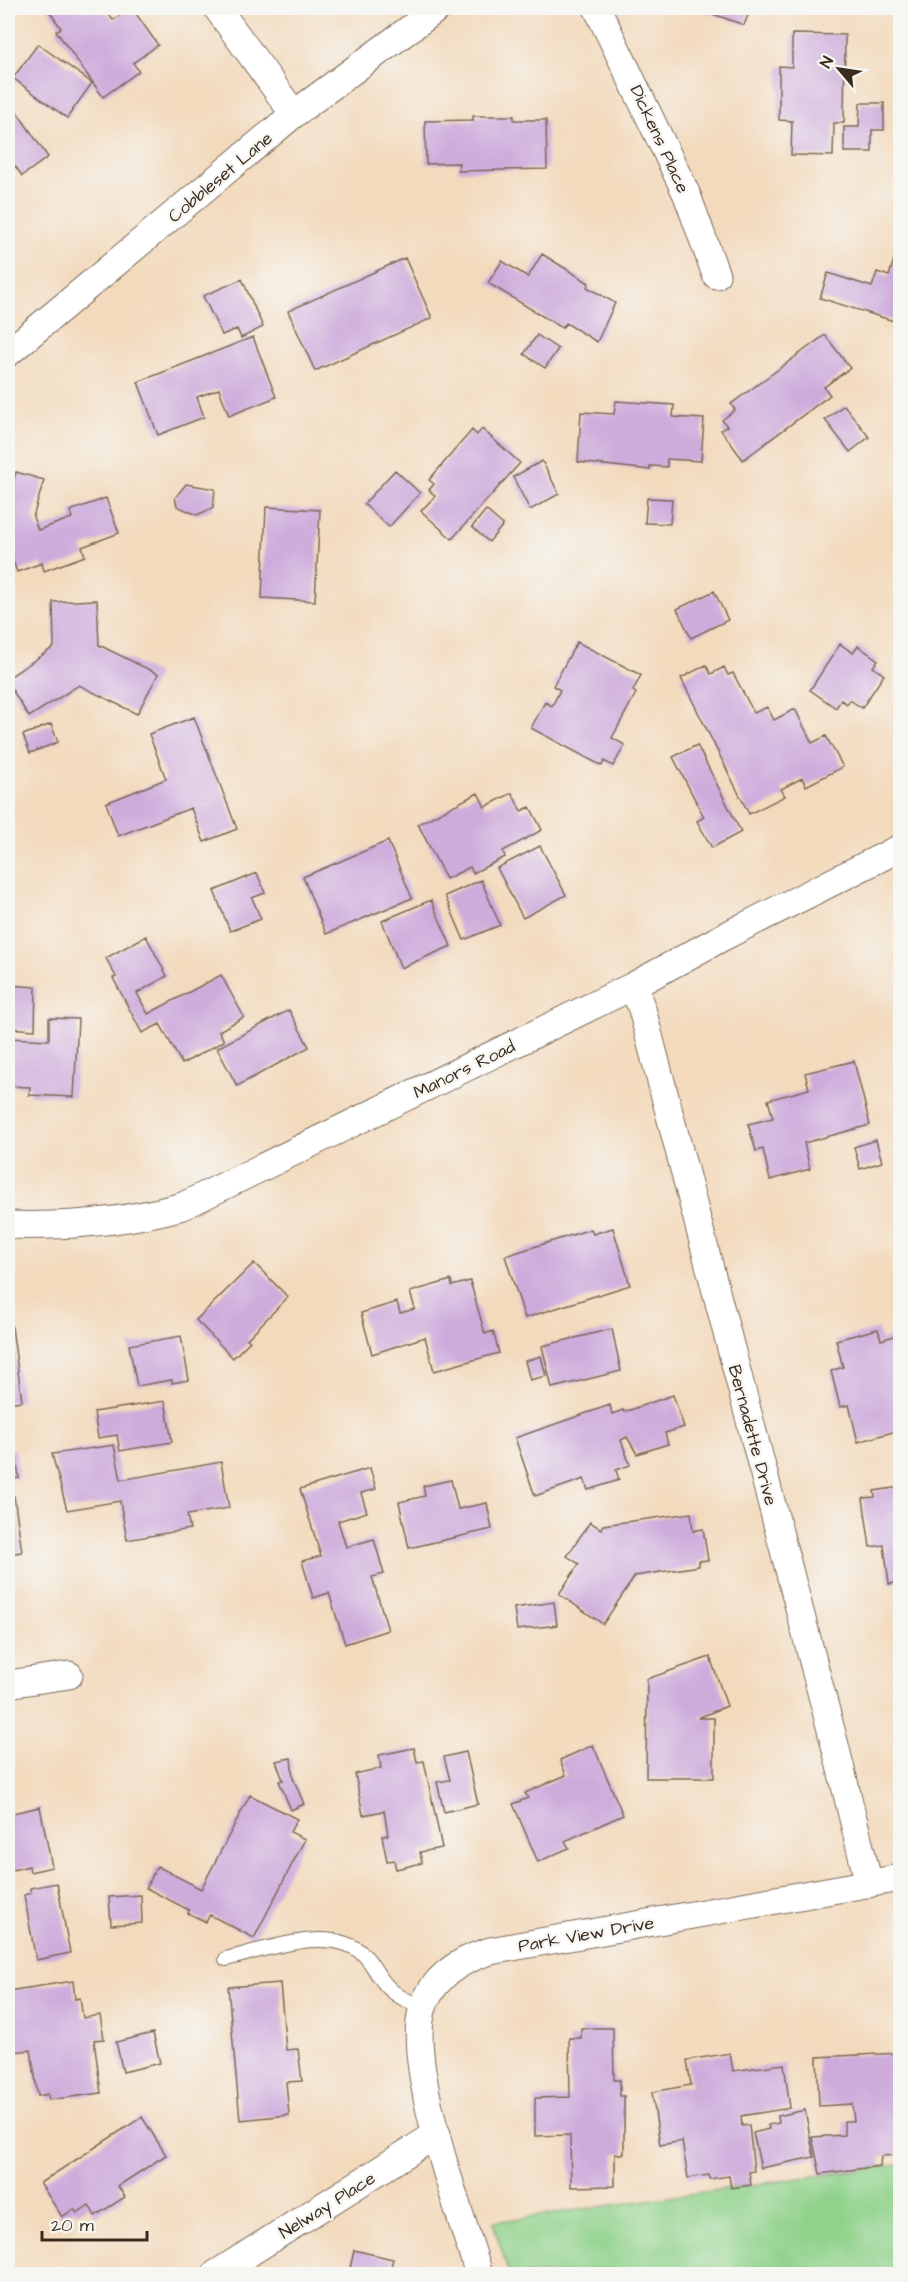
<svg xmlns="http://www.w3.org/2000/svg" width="908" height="2282" font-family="'Architects Daughter',sans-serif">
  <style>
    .green { fill: #8fd28a; stroke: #657e54; stroke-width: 1.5 }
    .building { fill: #cdabdb }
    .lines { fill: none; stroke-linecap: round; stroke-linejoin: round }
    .lane-casing { stroke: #7b6856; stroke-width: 16 }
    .street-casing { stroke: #7b6856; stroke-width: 29 }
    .lane { stroke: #fff; stroke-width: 14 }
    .street { stroke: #fff; stroke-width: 27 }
    .labels { text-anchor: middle; stroke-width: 5; stroke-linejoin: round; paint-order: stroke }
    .street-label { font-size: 18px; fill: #3b2a1e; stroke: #f6f6f2 }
  </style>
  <rect width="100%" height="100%" fill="#f6f6f2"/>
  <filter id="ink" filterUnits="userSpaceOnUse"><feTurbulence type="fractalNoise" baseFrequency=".0167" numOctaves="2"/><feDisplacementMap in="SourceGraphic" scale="12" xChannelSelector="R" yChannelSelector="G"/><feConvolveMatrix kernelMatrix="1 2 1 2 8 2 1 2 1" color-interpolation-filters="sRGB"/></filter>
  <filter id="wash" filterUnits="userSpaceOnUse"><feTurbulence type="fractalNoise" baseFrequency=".008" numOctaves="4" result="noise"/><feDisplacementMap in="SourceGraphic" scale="24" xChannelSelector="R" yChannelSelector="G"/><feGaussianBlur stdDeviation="1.35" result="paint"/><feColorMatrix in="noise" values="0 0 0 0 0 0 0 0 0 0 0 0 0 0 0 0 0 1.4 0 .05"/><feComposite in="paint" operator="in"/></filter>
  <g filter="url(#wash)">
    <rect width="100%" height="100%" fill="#f3dabd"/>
    <path class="green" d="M900,2164V2274H509L493,2222Z"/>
    <g id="blocks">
      <path class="building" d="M47,8H104L113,20L132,8L158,45L133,63L139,71L103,97L56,31L61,28Z
        M696,8H751L744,25Z
        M792,34L845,35L844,123H834L833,156L791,155L792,121L779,120V66L792,67Z
        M38,44L92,83L67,118L13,78Z
        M8,99L48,157L22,176L8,156Z
        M860,103H884V130H872V152H844V127H859Z
        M473,116H514V120H546L547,169L458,171L459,163L426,164L425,121L473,120Z
        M900,240V323L820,298L828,273L872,287L877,272L889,276Z
        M542,254L589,283L587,287L615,303L597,342L566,323L562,328L488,283L502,261L528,277Z
        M405,258L432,318L315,371L288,311Z
        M242,279L263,327L241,338L237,329L222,335L203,296Z
        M537,335L558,349L545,368L524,354Z
        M825,335L850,368L824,387L830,395L743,460L721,430L727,426L722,420L735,410L731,404Z
        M253,337L276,397L229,416L219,389L197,397L204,417L158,435L138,382Z
        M616,401L674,405L673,417L704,419L701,461L667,459V467L650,466V470L578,462L581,412L614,414Z
        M844,405L869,437L850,452L825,420Z
        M482,429L520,463L452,539L421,511L435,496L429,490L434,484L429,480L472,430L477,435Z
        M542,461L559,494L530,510L513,477Z
        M395,470L420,493L389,527L364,504Z
        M16,472L44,480L33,517L38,530L72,518L70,511L106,498L119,533L82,547L85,556L44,571L42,563L17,572L8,547V500Z
        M186,484L215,489L213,508L197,515L177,506L175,498Z
        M647,498L672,499L670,524L645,523Z
        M266,507L320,510L315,601L262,598Z
        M486,510L503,525L489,542L472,527Z
        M714,591L728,620L691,638L677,609Z
        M97,600L99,645L158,674L137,714L79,685L29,717L8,683V678L54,647L53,602Z
        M577,642L641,675L633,691L636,693L612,738L625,745L613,766L604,761L602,766L531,728L545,702L552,706L560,690L553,686Z
        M840,644L853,653L858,646L878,660L873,667L884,675L862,708L850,700L847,704L841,700L836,708L810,690Z
        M706,665L711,674L724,667L728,675L733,673L754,713L767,707L774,720L795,709L812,743L826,736L843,767L806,786L802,778L781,789L785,796L749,814L681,678Z
        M194,717L237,829L204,842L191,808L118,836L106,803L166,779L149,734Z
        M51,724L58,742L30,753L23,735Z
        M697,745L741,832L712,848L697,821L704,817L673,757Z
        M478,793L485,807L512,793L521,811L530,807L542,830L503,851L505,857L473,873L470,867L446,879L418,824Z
        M388,841L412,898L326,934L303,877Z
        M540,846L566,895L523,918L497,868Z
        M257,873L265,893L252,898L261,919L230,931L214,891Z
        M481,880L500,925L464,940L445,896Z
        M431,900L451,946L401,968L382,921Z
        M146,936L167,976L137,993L148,1014L221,975L244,1017L219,1031L224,1041L182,1064L160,1024L142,1033L113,978L116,977L106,958Z
        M8,985L36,987L35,1030L8,1028Z
        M289,1010L309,1047L237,1086L217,1048Z
        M49,1018L78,1019L74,1097L29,1095L30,1087L8,1086V1038L49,1040Z
        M900,1028V1046L895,1030Z
        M854,1061L870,1125L804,1143L810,1169L770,1180L763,1149L756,1151L748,1124L773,1118L768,1100L809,1089L805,1073Z
        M876,1140L882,1162L860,1169L854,1147Z
        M613,1228L630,1285L525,1318L505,1256L591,1229L593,1234Z
        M254,1263L288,1297L247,1339L250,1341L233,1358L196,1320Z
        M451,1280L452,1286L470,1281L485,1334L493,1331L499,1353L434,1371L425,1337L372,1354L361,1313L397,1302L400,1313L415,1309L410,1292Z
        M8,1327H12L22,1401L8,1403Z
        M612,1329L621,1371L552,1388L542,1346Z
        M878,1329L881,1340L900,1334V1430L858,1442L849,1405L840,1407L831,1371L843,1367L836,1340Z
        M181,1336L189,1380L172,1383V1380L137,1386L129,1345Z
        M541,1356L546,1376L530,1380L525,1361Z
        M673,1395L684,1427L665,1433L668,1444L637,1454L627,1437L621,1440L630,1465L616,1470L619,1480L588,1490L584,1479L535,1496L515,1438L610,1405L612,1414L623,1410L624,1412Z
        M165,1401L172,1442L120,1451L117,1435L98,1438L94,1412Z
        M114,1445L121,1480L221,1462L229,1508L187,1515L190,1529L127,1540L120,1501L67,1510L52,1454Z
        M15,1450L19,1478L8,1479V1451Z
        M370,1468L376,1489L361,1493L367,1512L338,1521L346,1547L374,1539L384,1574L372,1577L388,1630L345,1644L329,1593L313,1598L302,1561L321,1556L300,1489Z
        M451,1480L458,1509L487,1503L492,1529L409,1548L399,1502L425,1496L423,1486Z
        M900,1487V1582L889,1584L884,1545L870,1547L863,1498L875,1497L874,1491Z
        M14,1496L22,1552L8,1554V1497Z
        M691,1513L693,1531L703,1529L708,1560L699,1561V1566L635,1576L603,1624L559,1594L579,1564L567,1556L590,1522L601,1529L603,1525Z
        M554,1602L557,1625L517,1630L514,1608Z
        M710,1657L727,1706L698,1718H714V1778H646L647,1679Z
        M593,1745L623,1815L565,1841L569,1848L538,1862L513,1804L528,1798L525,1793L566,1775L560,1760Z
        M414,1748L417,1762L424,1761L442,1848L420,1852L422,1863L396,1869L394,1860L387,1861L382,1836L388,1835L384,1811L363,1815L355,1774L381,1768L379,1755Z
        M466,1752L478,1804L444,1812L437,1782L450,1780L444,1757Z
        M291,1758L293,1778L304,1804L291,1810L279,1781L283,1780L276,1761Z
        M250,1795L297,1819L290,1832L305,1839L254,1938L210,1915L206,1922L188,1913L189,1910L146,1888L157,1866L201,1889Z
        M40,1807L52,1867L30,1872L29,1866L8,1871V1814Z
        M57,1883L70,1953L36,1960L24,1895L31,1893L30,1888Z
        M141,1895L142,1923L111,1925L109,1897Z
        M73,1981L75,1999L80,1998L83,2018L100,2015L104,2039L94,2040L101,2093L49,2100L48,2094L38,2096L31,2050L15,2052L8,1991Z
        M280,1983L286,2050L298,2049L302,2081L286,2082L289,2115L240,2120L228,1987Z
        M581,2028H613L614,2080H620V2096H624V2154H615V2186L571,2187L570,2135L535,2136V2098L570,2097L569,2038H581Z
        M153,2033L160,2063L123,2072L116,2042Z
        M730,2053L733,2071L784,2064L790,2108L741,2116L742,2126L749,2125L754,2171L749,2172L751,2185L731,2188L729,2176L710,2179L709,2175L688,2178L682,2141L660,2145L652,2092L691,2085L687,2060Z
        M900,2053V2155L881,2156L880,2166L820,2174L812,2137L844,2135V2121H854L852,2104L819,2106L817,2057Z
        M805,2110L814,2157L761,2168L753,2133L769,2129L768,2125L779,2123L778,2116Z
        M142,2117L166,2155L118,2186L125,2197L95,2216L89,2205L77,2213L74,2209L62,2217L40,2183Z
        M354,2250L393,2259L390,2270L407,2274H349Z"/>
    </g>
  </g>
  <g filter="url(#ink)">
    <use href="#blocks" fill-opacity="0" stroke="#7b6856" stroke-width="1.5"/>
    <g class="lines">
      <g class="lane-casing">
        <path id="lane" d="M226,1959C265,1950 331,1924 363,1954C370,1960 374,1969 379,1976C391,1994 404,2000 423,2007"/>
      </g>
      <g class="street-casing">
        <path id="street" d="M217,8L294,114
          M597,8L687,195L716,275
          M8,353L294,114L438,8
          M633,986L642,1009L836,1749L869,1884
          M8,1225C68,1227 125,1222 183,1206L633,986L723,937L900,848
          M8,1684L69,1675
          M216,2274L437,2134
          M479,2274C461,2215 404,2063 423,2007C434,1976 460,1960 490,1951L900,1878"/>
      </g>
      <use href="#lane" class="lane"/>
      <use href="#street" class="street"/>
    </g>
  </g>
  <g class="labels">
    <g class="street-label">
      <text transform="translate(660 139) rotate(65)" y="6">Dickens Place</text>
      <text transform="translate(220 177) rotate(-40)" y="6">Cobbleset Lane</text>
      <text transform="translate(464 1069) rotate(-26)" y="6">Manors Road</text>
      <text transform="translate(753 1435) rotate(75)" y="6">Bernadette Drive</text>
      <text transform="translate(586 1934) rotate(-10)" y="6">Park View Drive</text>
      <text transform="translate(327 2205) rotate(-32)" y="6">Nelway Place</text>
    </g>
  </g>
  <rect width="908" height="2282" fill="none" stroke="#f6f6f2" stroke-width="30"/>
  <g transform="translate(839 69) rotate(299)" stroke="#f6f6f2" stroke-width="4.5" paint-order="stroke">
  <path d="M0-4.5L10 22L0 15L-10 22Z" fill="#3b2a1e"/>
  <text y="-9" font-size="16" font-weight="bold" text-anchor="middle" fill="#3b2a1e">N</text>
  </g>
  <path d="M42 2231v9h105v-9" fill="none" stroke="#3b2a1e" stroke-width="3"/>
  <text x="51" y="2231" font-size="18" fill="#3b2a1e" stroke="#f6f6f2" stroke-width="4.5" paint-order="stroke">20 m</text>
</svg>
